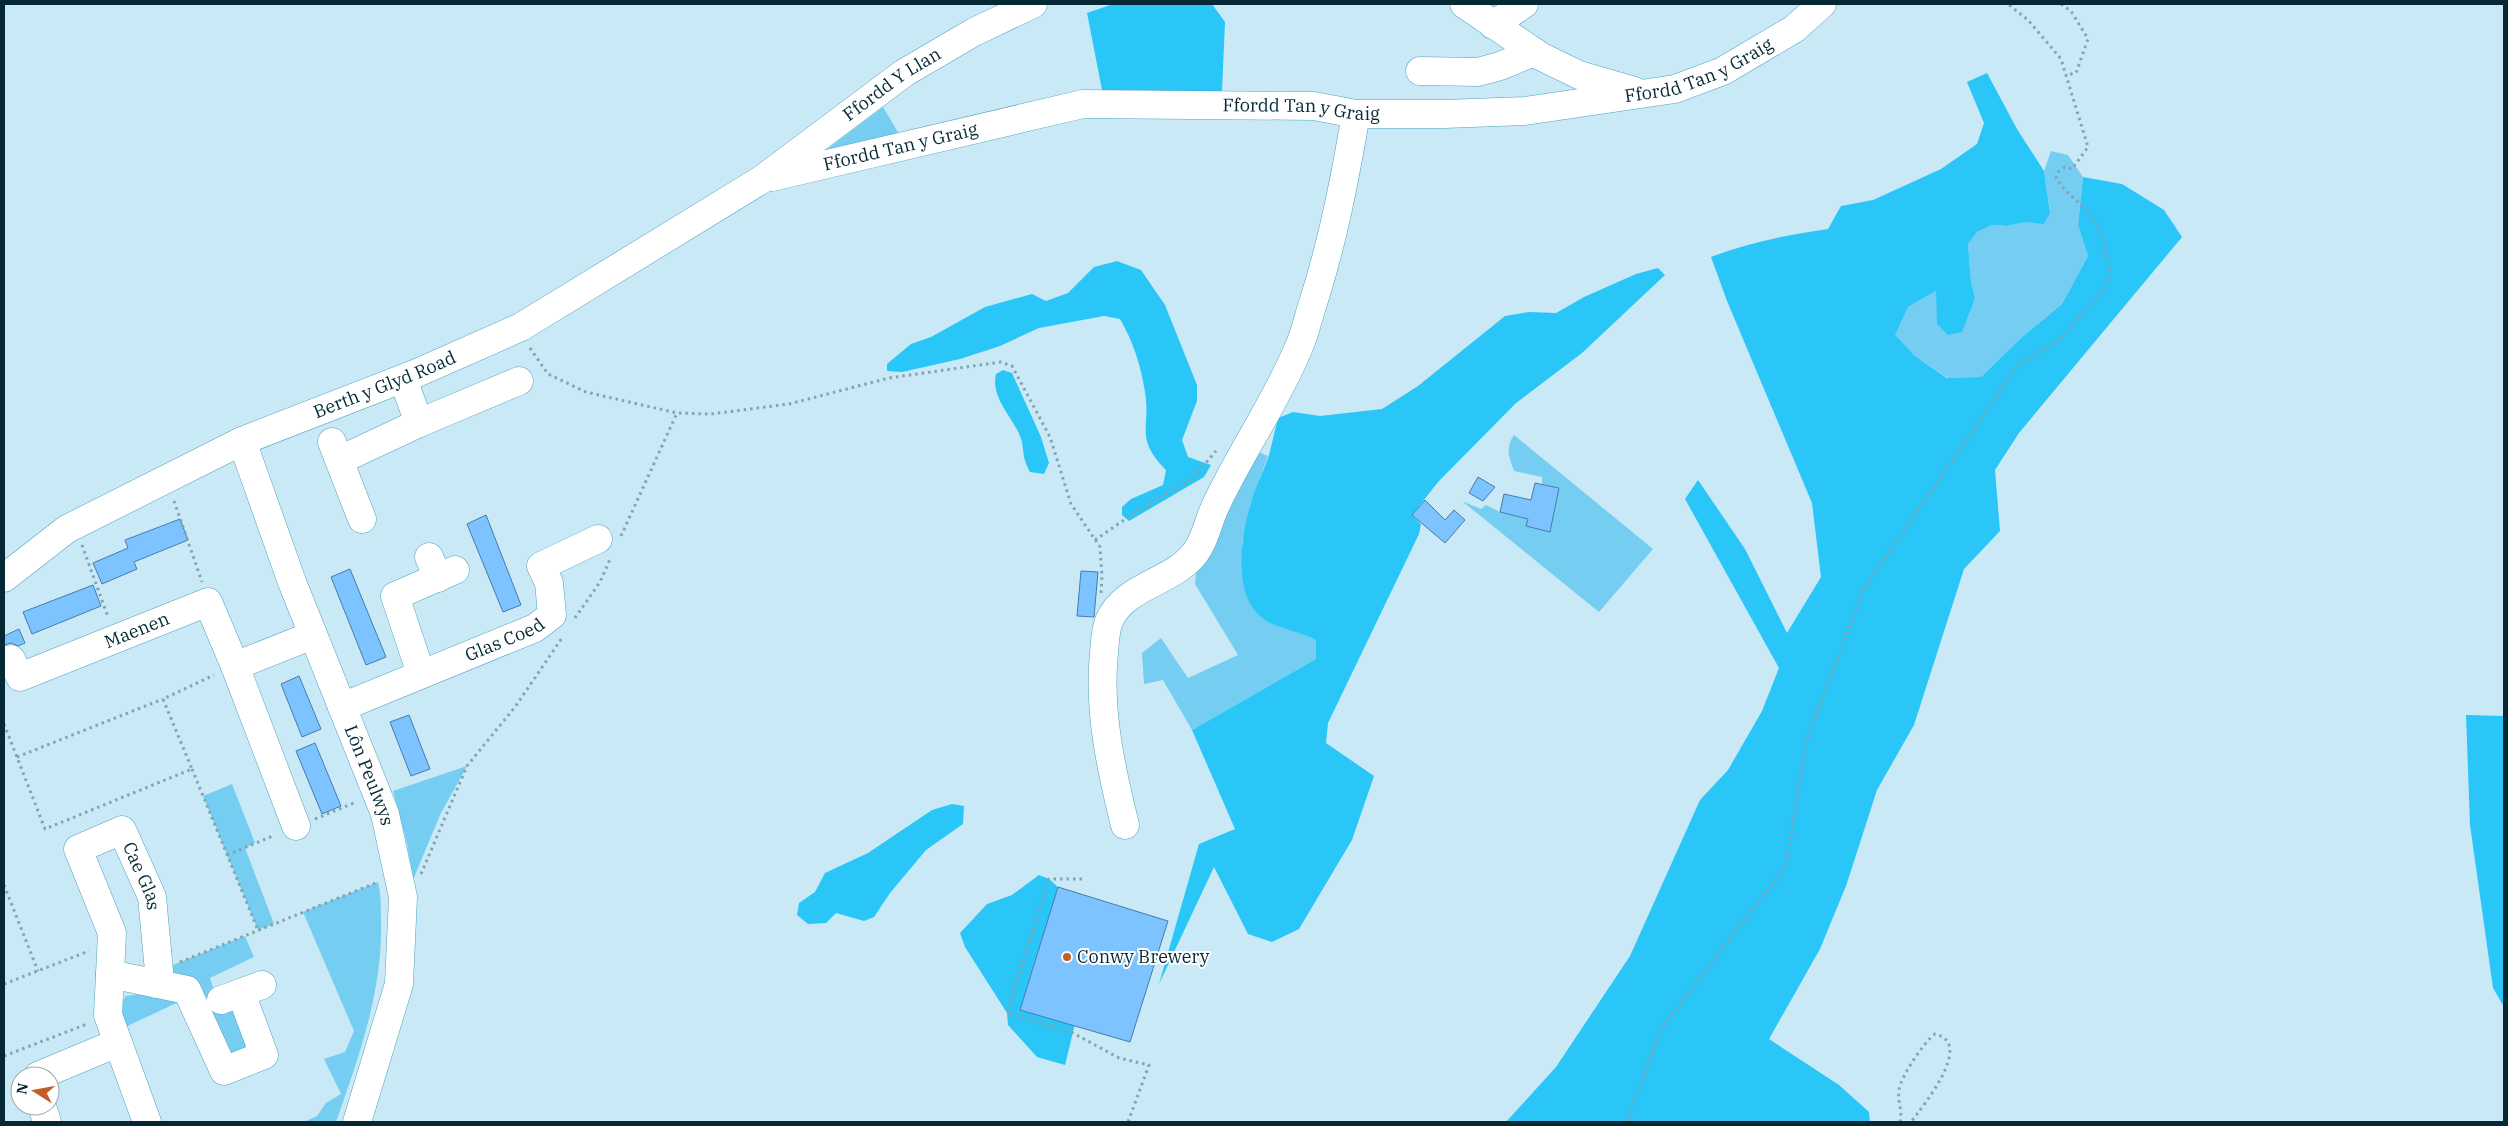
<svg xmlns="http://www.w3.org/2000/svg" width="2508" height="1126" font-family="'IBM Plex Serif',serif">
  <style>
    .green { fill: #75cef1 }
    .forest { fill: #29c6f7 }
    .building { fill: #7dc3ff; stroke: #457caa }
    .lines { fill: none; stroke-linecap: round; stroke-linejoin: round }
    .minor-casing { stroke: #4fa2c1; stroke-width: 29 }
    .path { stroke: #82a3b0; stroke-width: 3; stroke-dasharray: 2.5 4; stroke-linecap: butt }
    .minor { stroke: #fff; stroke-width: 28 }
    .poi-dot { fill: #c15d27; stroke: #fff; stroke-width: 2 }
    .labels { text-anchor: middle; stroke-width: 4; stroke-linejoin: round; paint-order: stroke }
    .street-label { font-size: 18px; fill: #042935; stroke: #fff }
    .poi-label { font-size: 18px; fill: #042935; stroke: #fff; text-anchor: start }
  </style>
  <rect width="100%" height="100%" fill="#cae9f6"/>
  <path class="green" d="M883,107L902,139L822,153Z
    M2051,151L2068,155L2083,177L2078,225L2088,256L2062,304L2020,339L1981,377L1948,378L1915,356L1894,335L1908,307L1936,291L1975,298L1971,281L1968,244L1977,232L1992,225L2007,226L2025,222L2044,223L2050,212L2044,171Z
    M1514,435L1653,549L1599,612L1462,501L1481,509L1486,505L1500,512L1528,519L1526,526L1550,531L1559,488L1542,484V477L1514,471C1509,457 1505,448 1514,435Z
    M1247,447L1268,456L1250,505L1242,543L1243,582L1280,627L1301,631L1316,640V659L1192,730L1163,680L1144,684L1142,653L1161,638L1188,678L1238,655L1195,584L1199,547Z
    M467,766L440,815L413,880L407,843L393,791Z
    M232,784L255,843L245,848L274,924L258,930L203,796Z
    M378,882C381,895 381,907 381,920C383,991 359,1056 336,1122H304L317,1116L326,1103L341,1094L324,1059L345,1052L354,1031L303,912Z
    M245,936L254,957L210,978L220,1009L233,1007L248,1049L228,1055L163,969Z
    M140,994L183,1000L121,1029L120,1006L126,996Z"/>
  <path class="forest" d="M1113,4H1212L1225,22L1222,91L1103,95L1087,13Z
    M1987,73L2017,129L2044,171L2050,213L2044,224L2025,222L2007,226L1992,225L1977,232L1968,244L1971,281L1975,298L1962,332L1948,335L1937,324L1936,291L1908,307L1895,335L1915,356L1947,378L1981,377L2020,339L2062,304L2088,256L2078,225L2083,177L2122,184L2164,210L2182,237L2019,433L1995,470L2000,531L1964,569L1914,725L1877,790L1846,886L1820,949L1769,1039L1839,1085L1869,1112L1870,1122H1506L1556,1067L1630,956L1700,800L1728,770L1762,711L1779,668L1685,499L1698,480L1745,549L1787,633L1821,577L1812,503L1727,301L1711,257C1750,242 1787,235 1828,229L1841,206L1873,200L1941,169L1977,144L1984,123L1967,82Z
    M1117,261L1141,270L1165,305L1197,385V401L1182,440L1188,457L1211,465L1204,477L1129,521L1122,515V507L1131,499L1163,485L1166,470C1134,437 1151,429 1145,392C1141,366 1133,341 1120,319L1104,316L1039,328L1000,346L960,359L902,372L887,371V364L911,344L931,337L985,307L1032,294L1046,301L1068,293L1094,267Z
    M1658,268L1665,275L1582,353L1516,403L1438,482L1412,515L1421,524L1419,534L1328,723L1326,743L1374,776L1352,840L1299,929L1272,942L1248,934L1214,867L1159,984L1199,844L1235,829L1192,730L1316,659V640C1298,630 1274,629 1260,616C1233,593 1241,536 1250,506C1254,489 1263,473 1269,455C1272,443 1275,431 1278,418L1293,412L1320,416L1382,409L1418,386L1505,316L1529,312L1556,313L1584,297L1636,274Z
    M1003,370L1012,373L1041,437L1049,463L1044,474L1030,472C1023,459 1024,455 1022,442C1016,419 990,400 996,374Z
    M2466,715L2504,716V1007L2493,988L2470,825Z
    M952,804L964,806L963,824L926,850L890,893L874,917L864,921L836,913L826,923L808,924L797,915L799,903L815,892L825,873L868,853L932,810Z
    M1039,875L1049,879L1058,887L1020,1010L1075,1024L1065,1065L1037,1057L1008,1025L1007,1013L965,947L960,933L987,904L1012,895Z"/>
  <path class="building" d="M1478,477L1495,487L1483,501L1469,493Z
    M1535,483L1559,488L1550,532L1526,526L1528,519L1500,512L1504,494L1531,500Z
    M1425,500L1445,520L1454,510L1465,520L1445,543L1412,515Z
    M486,515L521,605L503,612L467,524Z
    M180,519L188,540L134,562L137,569L102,584L93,563L128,548L125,540Z
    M350,569L386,657L366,665L331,577Z
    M1081,571L1098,572L1094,617L1077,616Z
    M93,585L101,606L32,634L23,612Z
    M19,629L25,643L18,646L11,643L4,645V636Z
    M299,676L321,729L302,737L281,684Z
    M409,715L430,769L411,776L390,722Z
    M315,743L341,806L322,814L296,751Z
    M1058,887L1168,921L1130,1042L1020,1010Z"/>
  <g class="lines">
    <g class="minor-casing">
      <g id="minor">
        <path d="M1464,4L1540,56L1579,75L1634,91"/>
        <path d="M1493,25L1524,4"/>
        <path d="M1420,71L1478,72L1500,66L1534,52"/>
        <path id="s1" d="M772,177L1083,104L1314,106L1356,114H1444L1525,111L1675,89L1723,71L1794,29L1822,4"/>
        <path d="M403,379L419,423"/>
        <path id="s2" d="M242,441L292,582L385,814L403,897L399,984L357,1122"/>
        <path d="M332,442L362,519"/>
        <path d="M340,460L419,423L519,381"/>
        <path d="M429,557L438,578"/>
        <path id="s3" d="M4,578L67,529L242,441L417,373L521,327L761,180L904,73L974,32L1033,4"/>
        <path id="s4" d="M11,659L20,677L208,602L235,666L296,826"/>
        <path d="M235,666L313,635"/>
        <path d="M421,674L395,596L455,570"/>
        <path id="s5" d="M342,707L535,628L552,615L549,583L541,566L598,539"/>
        <path d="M1125,825C1111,769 1098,710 1104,653C1105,642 1105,631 1109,621C1125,583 1180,582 1199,547C1206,535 1209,520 1215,507C1240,453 1275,404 1298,349C1305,334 1308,318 1313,303C1333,241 1345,178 1356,114"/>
        <path d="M110,974L187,990L224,1071L264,1055L241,993"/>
        <path d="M221,1000L262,985"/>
        <path d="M38,1076L117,1043"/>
        <path d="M42,1106L47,1122"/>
        <path id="s6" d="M147,1122L108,1015L112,933L78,849L122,830L152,897L159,971L157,984"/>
      </g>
    </g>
    <path class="path" d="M2061,4L2071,11L2088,39L2076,73L2066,75
      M530,348L548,374L586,392L677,413L711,414L789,404L889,378L1001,362L1012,366L1050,437L1071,504L1100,547L1102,576L1101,593
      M174,501L202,582
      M621,536L677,413
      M1095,540L1140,509L1193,478L1216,451
      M82,545L108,617
      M575,618L600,582L611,557
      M4,724L45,829L192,769L163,699L214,675
      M17,757L163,699
      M192,769L258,930
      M315,819L356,802
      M227,855L275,835
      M421,874L467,766L515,707L562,638
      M1082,879H1049L1007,1013L1073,1033L1119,1058L1149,1065L1128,1122
      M4,885L38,971
      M180,962L378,882
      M4,984L89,951
      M4,1056L87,1024
      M1627,1122L1661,1028L1786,866L1806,741L1864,589L2018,365L2059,340L2100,295L2111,275C2106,258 2104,236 2095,221C2084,204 2064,193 2056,178L2059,171L2065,167L2072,169L2088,147L2061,59L2028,20L2008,4
      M1900,1122C1903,1111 1897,1101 1899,1090C1901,1076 1924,1042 1935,1034C1975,1043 1923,1106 1911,1122"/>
    <use href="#minor" class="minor"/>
  </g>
  <circle class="poi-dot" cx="1067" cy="957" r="5"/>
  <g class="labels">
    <g class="street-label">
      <text dy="6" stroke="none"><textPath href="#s1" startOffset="942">Ffordd Tan y Graig</textPath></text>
      <text dy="6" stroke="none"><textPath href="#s3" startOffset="1021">Ffordd Y Llan</textPath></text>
      <text dy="6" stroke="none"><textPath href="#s1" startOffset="538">Ffordd Tan y Graig</textPath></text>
      <text dy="6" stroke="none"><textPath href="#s1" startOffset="132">Ffordd Tan y Graig</textPath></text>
      <text dy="6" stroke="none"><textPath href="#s3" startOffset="429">Berth y Glyd Road</textPath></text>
      <text dy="6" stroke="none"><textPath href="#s4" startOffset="146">Maenen</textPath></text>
      <text dy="6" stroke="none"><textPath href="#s5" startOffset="176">Glas Coed</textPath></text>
      <text dy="6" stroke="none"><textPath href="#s2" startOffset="358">Lôn Peulwys</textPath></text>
      <text dy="6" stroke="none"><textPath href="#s6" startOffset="385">Cae Glas</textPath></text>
    </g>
    <g class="poi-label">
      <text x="1077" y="963">Conwy Brewery</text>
    </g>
  </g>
  <rect width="2508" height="1126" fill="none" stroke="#042935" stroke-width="10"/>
  <g transform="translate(35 1091) rotate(281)"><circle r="24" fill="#ffffff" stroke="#9ba9ae"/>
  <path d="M0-4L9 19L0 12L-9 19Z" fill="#c15d27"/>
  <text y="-8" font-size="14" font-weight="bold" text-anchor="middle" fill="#042935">N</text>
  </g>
</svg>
